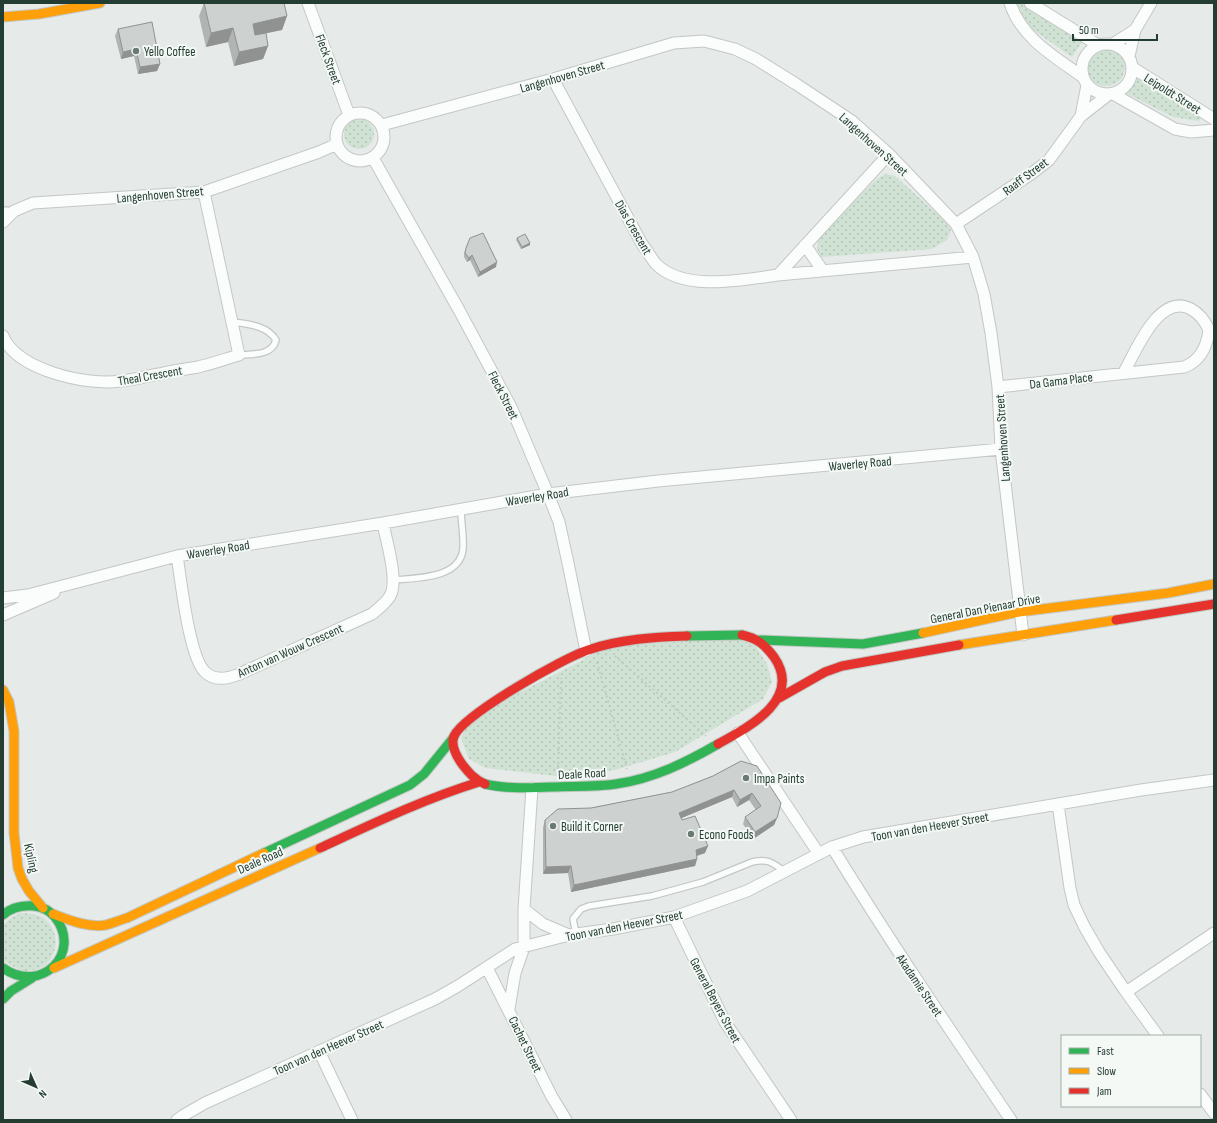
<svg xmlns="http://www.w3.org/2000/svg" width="1217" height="1123" font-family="'Sofia Sans Condensed',sans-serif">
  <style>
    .grass { fill: url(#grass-dots) }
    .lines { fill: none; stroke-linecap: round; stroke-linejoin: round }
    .lane-casing { stroke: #c3c7c5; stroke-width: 8 }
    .street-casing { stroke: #c3c7c5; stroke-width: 13 }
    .fast-casing { stroke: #c2c8c5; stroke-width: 11 }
    .slow-casing { stroke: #c2c8c5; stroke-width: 11 }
    .jam-casing { stroke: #c2c8c5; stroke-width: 11 }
    .path { stroke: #c2cac6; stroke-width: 2; stroke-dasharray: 2 3; stroke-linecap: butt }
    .lane { stroke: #fbfcfc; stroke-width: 5.5 }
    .street { stroke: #fbfcfc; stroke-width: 11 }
    .fast { stroke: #30b455; stroke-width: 9 }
    .slow { stroke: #ff9f0a; stroke-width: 9 }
    .jam { stroke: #e5322d; stroke-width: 9 }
    .wall { fill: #b0b4b2 }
    .shaded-wall { fill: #909291 }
    .building { fill: #cdd1cf; stroke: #909291 }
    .poi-dot { fill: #687a72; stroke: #f4f9f6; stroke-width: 1.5 }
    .labels { text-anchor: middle; stroke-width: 4; stroke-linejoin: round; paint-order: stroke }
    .poi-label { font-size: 13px; fill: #243d33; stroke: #f4f9f6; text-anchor: start }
    .street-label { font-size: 13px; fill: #243d33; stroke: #f4f9f6 }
  </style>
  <defs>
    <pattern id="grass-dots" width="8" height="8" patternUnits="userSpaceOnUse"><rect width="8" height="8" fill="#d0e2d3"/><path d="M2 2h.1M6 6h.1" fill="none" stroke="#b2c3b6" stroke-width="1.8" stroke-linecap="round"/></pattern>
  </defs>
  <rect width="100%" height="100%" fill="#e6eae8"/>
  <path class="grass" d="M1018,3H1025L1084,39L1072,57L1029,27L1018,6Z
    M1087 67a19 19 0 1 1 38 0a19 19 0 1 1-38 0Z
    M1140,71L1202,117L1199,121L1173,117L1126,93Z
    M344 134a15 15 0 1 1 30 0a15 15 0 1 1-30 0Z
    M885,174L895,176L946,222L951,230L947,240L932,249L821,257L817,248L820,234L877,179Z
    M735,638L755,645L767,664L772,682L763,699L675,752L615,770L555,776L486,768L469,759L461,738L472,717L610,646Z
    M21,913C28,913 33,914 40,916C59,925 61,953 44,966C39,970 30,970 24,972L3,961V925L12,917Z"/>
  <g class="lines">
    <g class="lane-casing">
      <path id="lane" d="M3,210L14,211
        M232,322C247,324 267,325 276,340C272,356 252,354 239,355
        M393,580C416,578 460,579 463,549C464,537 461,522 461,509
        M576,934L573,919L581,909L589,906L652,896L703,882L752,862C768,858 773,863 785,872"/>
    </g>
    <g class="street-casing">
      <path id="street" d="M308,3L349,115
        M1010,3C1021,38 1055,57 1083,77
        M1030,3L1098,45
        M1082 69a25 25 0 1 1 50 0a25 25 0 1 1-50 0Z
        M1113,44L1135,30
        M1129,56L1135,30L1151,3
        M1133,68L1214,119
        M553,79L642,244C647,250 651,258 656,264C684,292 742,280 778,275L973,257
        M1113,94L1175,129L1191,132L1214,130
        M336 137a24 24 0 1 1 48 0a24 24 0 1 1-48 0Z
        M1081,116L1087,85
        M382,125L553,79L674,43L704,41L735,49L756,59L796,84L852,121L889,154L956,224L973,257L984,294L991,333L998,387L1001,449L1023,635
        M373,158L459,310L511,407L548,494L559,522L568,563L586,651
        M3,222L14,211L33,203L204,192L319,152L337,144
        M956,224L1031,174L1049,160L1081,116L1108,95
        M805,245L823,271
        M778,275L889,154
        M3,336C16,370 87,386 120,381C133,380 146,376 159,374C172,371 185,369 198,367C212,364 225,359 239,355L204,192
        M998,387L1184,367C1200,361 1207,347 1209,330C1205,321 1200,314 1191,309C1159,292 1136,351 1124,372
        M177,556C181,580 189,657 205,672C214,681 226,679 237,675L372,614C378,609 386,603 390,596C399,580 386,541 383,523
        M3,598L28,595L177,556L383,523L548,494L658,481L1001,449
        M3,615L54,593
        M738,733L819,854
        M1058,804L1070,888L1074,905L1084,926L1099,952L1126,992L1158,1036
        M832,847C889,940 950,1030 1011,1120
        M524,909L543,924L569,935
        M674,917L725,1022L791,1120
        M487,968L552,1097L566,1120
        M1126,992L1214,933
        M509,1009L515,973L524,947V909L532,788
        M319,1051L352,1120
        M1200,1094L1214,1113
        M177,1120L184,1115L205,1103L435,999L458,986L515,949L569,935L613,929L674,917L747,891L832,847L863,837L1141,790L1214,780"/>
    </g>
    <g class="fast-casing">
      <path id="fast" d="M687,636L742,635
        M760,640L863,644L923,633
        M485,784C506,789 531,788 552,787C573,786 596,787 616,784C653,779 687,762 718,744
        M264,853L410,785L424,774L454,737
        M3,915C12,907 22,905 34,906C42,907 50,911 55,917C83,953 41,995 3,968
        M3,999L11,991L32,978"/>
    </g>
    <g class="slow-casing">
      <path id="slow" d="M3,17L39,14L100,3
        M923,633L1019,612L1168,593L1214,584
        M959,645L1116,620
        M3,690L9,702L14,731V833L18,868L22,879L29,891L43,908
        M53,914C69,920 88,928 106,925C113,923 120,920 127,918L264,853
        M54,968L320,848"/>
    </g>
    <g class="jam-casing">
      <path id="jam" d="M1116,620L1214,604
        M779,698L825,672L842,666L959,645
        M718,744C749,727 803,699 774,657C765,645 757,638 742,635
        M485,784C475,780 469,773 462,764C457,757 450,746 454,736C465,714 563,658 588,650C620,639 655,637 687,636
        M320,848C372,824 424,799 479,782"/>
    </g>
    <path class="path" d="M615,656L706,736
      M597,662L627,769
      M558,774L561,678"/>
    <use href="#lane" class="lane"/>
    <use href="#street" class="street"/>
    <use href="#fast" class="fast"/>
    <use href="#slow" class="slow"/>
    <use href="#jam" class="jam"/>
  </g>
  <path class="wall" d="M204,3L287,16L282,30L266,33L268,46L263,59L234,66L228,42L206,47L199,16Z
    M118,29L160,64L157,71L138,74L134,56L121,59L115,36Z
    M470,238L496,267L478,277L470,260L467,262L464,257V253Z
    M517,238L530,245L521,249L516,240Z
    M741,761L777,818L774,825L753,839L743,824L745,817L756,810L749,800L737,807L732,797L681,818L682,820L705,853L697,856V859L695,866L571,892L568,873L543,874V827L545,820L591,808L672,792L713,776Z"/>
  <path class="shaded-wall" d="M287,16L282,30L248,37L253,24Z
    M233,28L228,42L206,47L211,33Z
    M268,46L263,59L234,66L239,52Z
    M136,49L134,56L121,59L123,52Z
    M160,64L157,71L138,74L140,67Z
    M530,243V245L521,249L522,247Z
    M472,255L470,260L467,262L469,258Z
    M497,262L496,267L478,277L480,272Z
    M734,790L732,797L677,820L679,813Z
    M752,793L749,800L737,807L740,800Z
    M777,818L774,825L753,839L755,832Z
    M708,846L705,853L693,857L696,850Z
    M697,859L695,866L571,892L574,885Z
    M571,866L568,873L543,874L546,867Z"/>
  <path class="building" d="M204,3H284L287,16L253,24L255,35L266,33L268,46L239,52L233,28L211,33Z
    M152,22L160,64L140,67L136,49L123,52L118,29Z
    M483,233L497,262L480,272L472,255L469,258L465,253L466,248L470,238Z
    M525,234L530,243L522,247L517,238Z
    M741,761L757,766L781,803L777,818L755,832L745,817L761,806L752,793L740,800L734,790L679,813L682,820L695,816L708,846L696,850L697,859L574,885L571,866L546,867L545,820L558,809L591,808L672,792L713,776Z"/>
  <g class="poi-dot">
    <circle cx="136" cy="51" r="4"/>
    <circle cx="746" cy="778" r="4"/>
    <circle cx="553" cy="826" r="4"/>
    <circle cx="691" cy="834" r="4"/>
  </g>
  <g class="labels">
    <g class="poi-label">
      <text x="144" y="56">Yello Coffee</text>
      <text x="754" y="783">Impa Paints</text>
      <text x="561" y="831">Build it Corner</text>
      <text x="699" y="839">Econo Foods</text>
    </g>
    <g class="street-label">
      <text transform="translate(329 59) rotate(70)" y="5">Fleck Street</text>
      <text transform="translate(562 76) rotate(-16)" y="5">Langenhoven Street</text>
      <text transform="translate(1173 93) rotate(32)" y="5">Leipoldt Street</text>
      <text transform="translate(874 144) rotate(42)" y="5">Langenhoven Street</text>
      <text transform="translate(1025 176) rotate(-37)" y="5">Raaff Street</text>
      <text transform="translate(160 194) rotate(-5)" y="5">Langenhoven Street</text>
      <text transform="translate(634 227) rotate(60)" y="5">Dias Crescent</text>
      <text transform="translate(150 375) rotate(-10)" y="5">Theal Crescent</text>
      <text transform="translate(1061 380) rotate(-7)" y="5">Da Gama Place</text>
      <text transform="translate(504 395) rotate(63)" y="5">Fleck Street</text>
      <text transform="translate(1002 438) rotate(-94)" y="5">Langenhoven Street</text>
      <text transform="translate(860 463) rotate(-5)" y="5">Waverley Road</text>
      <text transform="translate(537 496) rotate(-9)" y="5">Waverley Road</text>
      <text transform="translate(218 549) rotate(-9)" y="5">Waverley Road</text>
      <text transform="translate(985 608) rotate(-11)" y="5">General Dan Pienaar Drive</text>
      <text transform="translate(290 650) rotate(-24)" y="5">Anton van Wouw Crescent</text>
      <text transform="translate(582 773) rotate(-3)" y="5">Deale Road</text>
      <text transform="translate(930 826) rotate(-10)" y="5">Toon van den Heever Street</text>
      <text transform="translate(32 858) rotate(78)" y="5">Kipling</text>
      <text transform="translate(260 860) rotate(-24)" y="5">Deale Road</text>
      <text transform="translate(624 925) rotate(-11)" y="5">Toon van den Heever Street</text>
      <text transform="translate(920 985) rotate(56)" y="5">Akadamie Street</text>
      <text transform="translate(716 1000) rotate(62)" y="5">General Beyers Street</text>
      <text transform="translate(526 1044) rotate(64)" y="5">Cachet Street</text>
      <text transform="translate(328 1047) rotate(-24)" y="5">Toon van den Heever Street</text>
    </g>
  </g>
  <rect width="1217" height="1123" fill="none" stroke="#243d33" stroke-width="8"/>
  <rect x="1061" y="1035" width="140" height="72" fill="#f4f9f6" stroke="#a1aea8"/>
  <rect x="1069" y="1048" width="20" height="6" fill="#30b455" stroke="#a1aea8"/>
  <text x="1097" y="1055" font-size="12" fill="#243d33">Fast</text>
  <rect x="1069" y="1068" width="20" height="6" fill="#ff9f0a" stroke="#a1aea8"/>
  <text x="1097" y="1075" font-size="12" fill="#243d33">Slow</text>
  <rect x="1069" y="1088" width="20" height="6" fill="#e5322d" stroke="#a1aea8"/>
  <text x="1097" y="1095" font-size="12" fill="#243d33">Jam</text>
  <g transform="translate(36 1087) rotate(135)" stroke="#f4f9f6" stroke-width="3" paint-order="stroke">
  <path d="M0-3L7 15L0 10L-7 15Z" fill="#243d33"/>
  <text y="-6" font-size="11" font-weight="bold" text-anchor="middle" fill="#243d33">N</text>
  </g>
  <path d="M1073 34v6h84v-6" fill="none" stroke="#243d33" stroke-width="2"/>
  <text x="1079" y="34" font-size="12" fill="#243d33" stroke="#f4f9f6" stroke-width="3" paint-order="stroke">50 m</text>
</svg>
